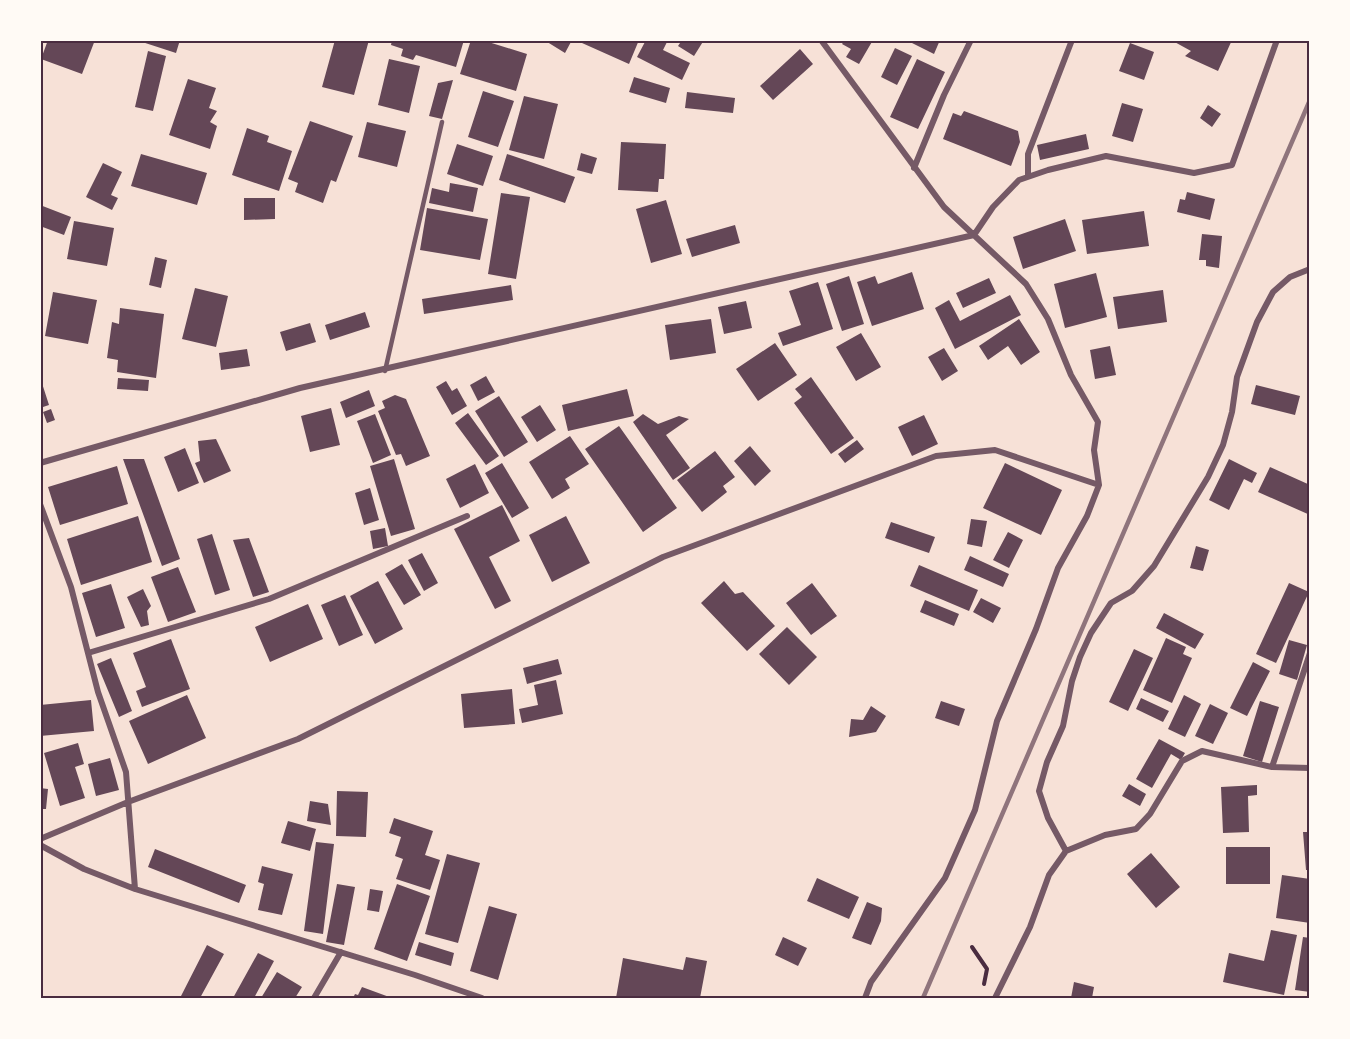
<svg xmlns="http://www.w3.org/2000/svg" width="1350" height="1039" font-family="Overpass,sans-serif">
  <style>
    .building { fill: #644757 }
    .lines { fill: none; stroke-linecap: round; stroke-linejoin: round }
    .path { stroke: #4a2c40; stroke-width: 4 }
    .service { stroke: #755966; stroke-width: 4.5 }
    .minor { stroke: #755966; stroke-width: 6 }
    .rail { stroke: #8f747c; stroke-width: 4.5 }
    .neatline { fill: none; stroke: #4a2c40; stroke-width: 2 }
  </style>
  <rect width="100%" height="100%" fill="#f7e1d7"/>
  <path class="building" d="M48,40H95L82,74L41,59Z
    M136,40H180L176,53Z
    M335,40H369L354,95L322,87Z
    M392,40H464L456,67L416,55L413,60L401,56L403,49L391,45Z
    M471,40H482L527,54L516,91L460,74Z
    M544,40H572L565,53Z
    M583,40H639L629,64L582,43Z
    M646,40H668L663,50L690,63L682,80L637,57Z
    M682,40H704L694,56L678,46Z
    M845,40H873L859,64L846,57L851,49L842,44Z
    M906,40H940L934,54Z
    M1171,40H1232L1218,71L1185,56L1191,51Z
    M1130,43L1154,52L1144,80L1119,71Z
    M895,48L912,56L897,85L881,77Z
    M800,49L813,64L773,100L760,86Z
    M148,51L166,56L153,111L135,107Z
    M389,59L420,66L409,113L378,105Z
    M917,59L945,72L918,129L890,117Z
    M634,77L670,88L666,103L629,92Z
    M188,79L216,88L209,108L217,111L210,122L217,126L210,149L169,135Z
    M453,80L442,119L429,116L438,83Z
    M483,91L514,101L498,147L468,137Z
    M687,92L735,98L733,113L685,108Z
    M524,96L558,104L544,159L509,150Z
    M1122,103L1143,109L1133,142L1112,136Z
    M1208,105L1221,114L1212,127L1200,118Z
    M964,111L1018,131L1020,142L1011,166L943,139L953,113L961,116Z
    M310,121L353,136L336,182L331,180L323,203L295,192L298,183L288,179Z
    M367,122L406,131L397,167L358,157Z
    M247,128L269,136L267,142L292,151L279,191L232,175Z
    M1086,134L1089,149L1040,160L1037,145Z
    M621,142L666,144L664,179H659L658,192L618,190Z
    M457,144L493,156L483,186L447,174Z
    M581,153L597,158L592,174L577,170Z
    M141,154L207,173L197,205L131,186Z
    M507,154L575,177L565,203L499,180Z
    M103,163L122,172L111,195L118,198L112,210L86,197Z
    M450,183L478,188L473,212L429,203L432,188L449,192Z
    M1187,192L1215,199L1210,220L1177,212L1180,199L1185,200Z
    M501,193L530,197L516,279L488,274Z
    M244,198H275V219L244,220Z
    M666,200L682,254L651,263L636,209Z
    M40,205L71,217L64,235L40,226Z
    M427,208L488,219L480,260L420,250Z
    M1144,211L1149,246L1087,254L1082,220Z
    M1065,219L1076,251L1023,269L1013,237Z
    M74,221L114,228L107,266L67,259Z
    M735,225L740,243L692,257L686,239Z
    M1202,234L1222,236L1219,268L1206,266V260H1199Z
    M155,257L167,260L161,288L149,285Z
    M912,272L924,309L872,326L857,282L875,276L878,284Z
    M1096,273L1107,317L1065,328L1054,284Z
    M849,276L864,324L842,331L826,284Z
    M989,278L996,293L963,308L956,293Z
    M818,282L833,329L783,346L778,333L801,325L789,291Z
    M511,285L513,300L424,314L422,299Z
    M195,288L228,296L216,347L182,339Z
    M1163,290L1167,322L1118,329L1113,297Z
    M53,292L97,300L88,344L45,336Z
    M1010,295L1021,315L955,349L935,308L949,300L960,321Z
    M746,301L752,328L724,334L718,307Z
    M120,308L164,314L156,378L117,372L118,360L107,358L112,322L119,324Z
    M365,312L370,327L330,340L325,325Z
    M711,319L716,353L670,360L665,325Z
    M1019,319L1040,352L1021,365L1008,346L988,360L979,346Z
    M310,323L316,342L286,351L280,332Z
    M861,333L881,367L856,381L836,347Z
    M775,343L797,375L758,401L736,369Z
    M1110,346L1116,375L1095,379L1090,350Z
    M944,348L958,371L942,381L928,357Z
    M247,349L250,366L221,370L219,353Z
    M486,376L495,392L478,401L470,385Z
    M40,377L49,405L40,408Z
    M811,377L854,438L831,454L794,403L802,397L795,389Z
    M118,378L149,380L148,391L117,389Z
    M446,381L452,391L457,388L467,406L452,415L436,387Z
    M1256,385L1300,396L1295,415L1251,404Z
    M627,389L634,416L568,431L562,405Z
    M369,390L375,406L346,418L340,402Z
    M395,395L406,399L430,456L406,466L401,454L396,455L378,411L385,408L382,401Z
    M499,396L528,442L504,457L475,411Z
    M540,405L556,430L537,442L521,417Z
    M331,408L340,445L310,452L301,416Z
    M51,409L55,420L47,423L43,412Z
    M468,413L499,456L486,465L455,423Z
    M375,414L391,455L373,463L357,421Z
    M643,414L658,424L679,416L689,419L666,435L690,468L673,480L633,422Z
    M924,415L938,444L912,456L898,427Z
    M619,426L677,508L643,532L585,449Z
    M570,436L589,464L565,479L570,488L552,499L529,462Z
    M216,439L231,471L204,483L195,463L200,461L198,441Z
    M857,440L864,449L845,463L838,454Z
    M750,446L771,471L755,486L734,461Z
    M185,448L199,483L178,492L164,457Z
    M715,451L735,477L723,486L727,492L702,512L677,480Z
    M123,459H144L180,559L162,566Z
    M394,459L415,529L391,536L370,466Z
    M1229,459L1257,473L1252,483L1244,479L1229,510L1209,500Z
    M502,463L529,508L512,518L485,473Z
    M1005,463L1062,490L1041,535L983,508Z
    M475,464L489,493L460,508L446,479Z
    M117,466L128,504L60,525L48,487Z
    M1270,467L1310,485V515L1258,492Z
    M370,488L379,520L364,525L355,493Z
    M502,505L520,541L489,557L511,601L495,609L454,529Z
    M138,516L152,562L81,585L67,539Z
    M566,516L590,563L552,582L529,535Z
    M971,519L987,521L982,547L967,544Z
    M891,522L935,537L929,553L885,538Z
    M385,528L388,546L373,549L370,531Z
    M1008,532L1023,540L1009,568L993,560Z
    M212,534L230,590L215,595L197,539Z
    M249,538L269,592L253,597L233,540Z
    M1196,546L1209,550L1203,571L1190,568Z
    M422,553L438,583L424,591L408,560Z
    M970,556L1009,574L1003,587L964,570Z
    M402,564L421,595L404,605L385,574Z
    M919,565L978,590L969,611L910,586Z
    M178,567L196,612L168,622L151,577Z
    M378,581L403,629L375,644L350,596Z
    M724,581L735,594L743,592L775,626L747,651L701,603Z
    M812,583L837,616L811,635L786,603Z
    M1289,583L1309,592L1276,663L1256,654Z
    M111,584L125,628L96,637L82,593Z
    M143,589L151,606L147,611L149,625L141,627L127,597Z
    M345,595L363,635L339,646L321,605Z
    M981,598L1001,608L993,623L973,612Z
    M925,600L959,614L954,626L920,612Z
    M308,604L323,639L270,662L255,627Z
    M1164,613L1204,634L1195,649L1156,628Z
    M787,627L817,657L789,685L759,654Z
    M1166,638L1186,647L1183,654L1192,658L1172,703L1143,690Z
    M171,639L190,689L142,707L136,691L146,687L133,653Z
    M1289,640L1307,645L1297,680L1279,674Z
    M1134,649L1153,658L1128,711L1109,702Z
    M111,658L132,711L119,717L97,664Z
    M558,659L562,674L527,684L523,668Z
    M1253,662L1270,671L1247,716L1230,708Z
    M556,680L563,714L522,723L519,709L538,705L534,685Z
    M512,689L515,724L464,728L461,694Z
    M187,695L206,738L148,764L129,721Z
    M1184,695L1201,704L1185,737L1168,729Z
    M1141,698L1169,711L1163,722L1136,709Z
    M91,700L94,731L40,736V705Z
    M941,701L965,709L959,726L935,718Z
    M1260,701L1279,707L1262,762L1243,756Z
    M1210,704L1228,713L1213,744L1195,736Z
    M871,706L886,716L876,732L849,737L851,719L863,720Z
    M1159,739L1185,753L1181,760L1171,754L1152,788L1136,779Z
    M78,743L84,764L75,767L85,798L60,806L44,753Z
    M110,758L119,790L96,796L88,764Z
    M1129,784L1146,794L1140,806L1122,796Z
    M1257,785V795L1248,796L1249,832L1223,833L1221,787Z
    M40,788L48,789L46,809H40Z
    M337,791L368,792L366,837L336,836Z
    M310,801L328,804L331,825L307,821Z
    M394,818L433,831L425,855L440,860L430,890L396,879L403,859L395,856L401,837L389,833Z
    M288,821L316,829L310,851L281,843Z
    M1303,832H1310V870H1306Z
    M316,842L334,844L323,934L304,931Z
    M1226,847H1270V884H1226Z
    M155,849L246,885L239,903L148,867Z
    M1151,853L1180,887L1156,908L1127,874Z
    M447,854L480,863L458,943L425,934Z
    M262,866L293,874L282,915L258,910L264,884L258,882Z
    M1282,875L1310,879V923L1276,918Z
    M817,878L859,897L849,919L807,901Z
    M337,884L355,887L344,945L326,942Z
    M397,884L430,896L407,961L374,949Z
    M370,889L383,891L379,912L367,910Z
    M867,902L882,908L881,921L871,945L852,938Z
    M489,906L517,914L498,980L470,971Z
    M1271,930L1297,935L1284,995L1223,982L1229,953L1264,961Z
    M783,937L807,948L798,966L775,955Z
    M1303,937L1310,938V992L1295,990Z
    M419,942L454,953L451,966L415,955Z
    M207,945L224,954L200,998H180Z
    M258,953L274,961L254,998H233Z
    M686,957L707,961L700,998H616L623,958L683,970Z
    M277,972L302,987L295,998H261Z
    M1074,982L1094,987L1092,998H1071Z
    M362,987L392,998H353L355,994L358,995Z"/>
  <g class="lines">
    <path class="path" d="M972,947L987,969L984,984"/>
    <path class="service" d="M385,371L442,122"/>
    <path class="minor" d="M821,40L944,207L1026,284L1048,319L1071,375L1098,422L1094,450L1099,485L1087,516L1058,568L1036,629L997,721L975,810L945,878L871,982L865,998
      M914,168L944,95L971,40
      M1028,176V154L1072,40
      M40,463L300,388L974,235L993,207L1019,180L1048,170L1106,156L1194,173L1232,165L1277,40
      M40,504L71,587L98,692L126,772L135,889
      M88,653L269,599L467,516
      M1272,767L1310,653
      M40,839L128,802L298,739L663,557L936,456L995,450L1099,485
      M40,845L84,869L135,889L415,975L482,998
      M1066,851L1105,835L1136,829L1150,814L1182,761L1202,751L1272,767L1310,768
      M314,998L341,952
      M995,998L1030,927L1049,875L1066,851L1048,818L1039,791L1047,762L1063,726L1072,681L1080,657L1091,633L1111,603L1132,591L1154,566L1208,477L1223,445L1232,412L1237,377L1257,322L1273,292L1290,277L1310,269"/>
    <path class="rail" d="M923,998L1310,100"/>
  </g>
  <rect width="1350" height="1039" fill="none" stroke="#fffaf5" stroke-width="84"/>
  <rect x="42" y="42" width="1266" height="955" class="neatline"/>
</svg>
